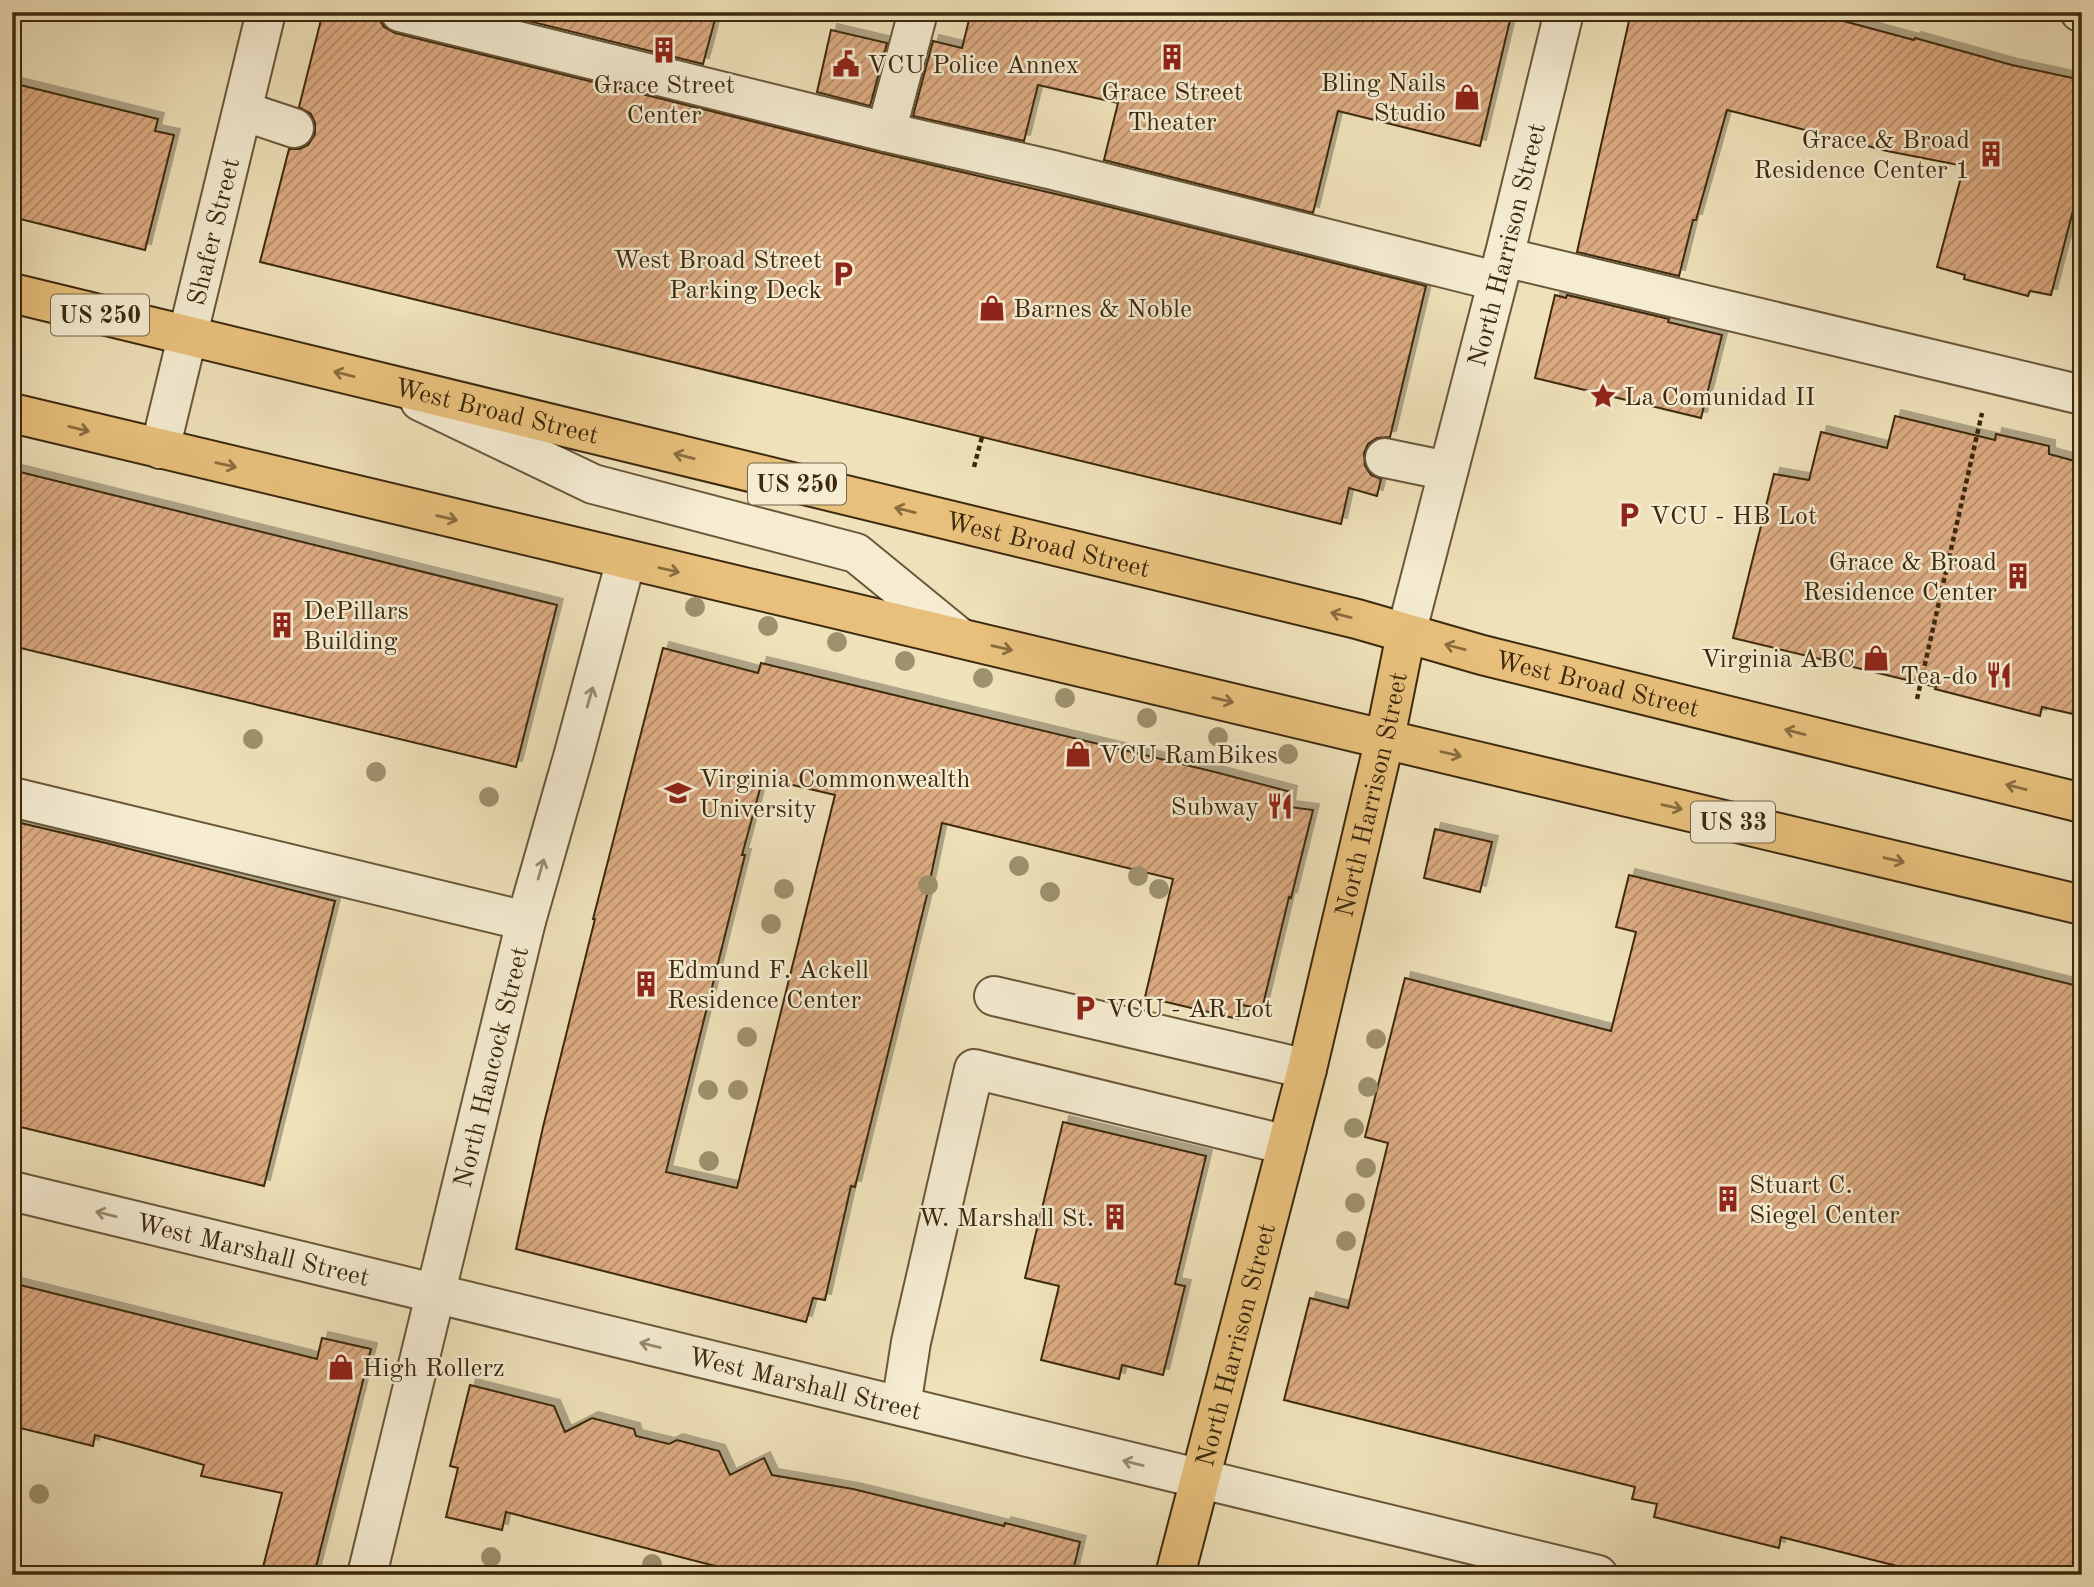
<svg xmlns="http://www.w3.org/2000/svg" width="2094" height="1587" font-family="'Old Standard TT',serif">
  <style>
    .building { fill: url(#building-hatch); stroke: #3c290e; stroke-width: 2; fill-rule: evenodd; filter: url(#shadow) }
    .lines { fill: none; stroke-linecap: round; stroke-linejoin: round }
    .minor-casing { stroke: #695739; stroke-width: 42 }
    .major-casing { stroke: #3c290e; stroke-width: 42 }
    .path { stroke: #3c290e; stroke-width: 4.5; stroke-dasharray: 5 3.5; stroke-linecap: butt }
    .minor { stroke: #f5ecd2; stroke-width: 38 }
    .major { stroke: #e8c07c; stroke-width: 38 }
    .tree { fill: #9e916d }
    .oneway { stroke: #896d3f }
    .oneway2 { stroke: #988a70 }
    .labels { text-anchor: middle; stroke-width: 5; stroke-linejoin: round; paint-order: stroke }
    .shield { fill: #f5ecd2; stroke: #746449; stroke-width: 2 }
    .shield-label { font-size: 24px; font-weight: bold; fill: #3c290e }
    .poi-label { font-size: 26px; fill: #3c290e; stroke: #f5ecd2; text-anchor: start }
    .street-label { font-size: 26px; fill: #3c290e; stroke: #f5ecd2 }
  </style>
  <defs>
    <pattern id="building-hatch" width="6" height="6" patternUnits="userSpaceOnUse" patternTransform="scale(1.75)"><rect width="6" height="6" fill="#dcab82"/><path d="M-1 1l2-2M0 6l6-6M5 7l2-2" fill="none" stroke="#b48b69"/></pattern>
    <filter id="shadow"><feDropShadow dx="6" dy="-6" stdDeviation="0" flood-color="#0004"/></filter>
  </defs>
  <rect width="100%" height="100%" fill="#efe1b9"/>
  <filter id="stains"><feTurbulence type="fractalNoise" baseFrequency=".00286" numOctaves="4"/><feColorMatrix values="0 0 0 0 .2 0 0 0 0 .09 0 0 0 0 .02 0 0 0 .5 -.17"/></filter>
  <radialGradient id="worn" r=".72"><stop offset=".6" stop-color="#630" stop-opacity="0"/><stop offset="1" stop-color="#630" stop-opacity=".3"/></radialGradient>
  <path class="building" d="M323,12H379V19L384,27L395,33L881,153L1094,203L1426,286L1390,437L1377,438L1368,444L1364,453L1365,466L1371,475L1381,479L1377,496L1349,488L1341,524L260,262L289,149H299L308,145L315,134V123L311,114L299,107Z
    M492,12H717L703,64Z
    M971,12H1512L1480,146L1338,111L1313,213L1104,160L1118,103L1038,85L1024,141L913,116L933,41L962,48Z
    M1631,12H1810L1914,40L1915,38L2012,65L2082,80V176L2051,295L2030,291L2028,296L1964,279L1965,275L1937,267L1964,166L1887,151L1727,110L1696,220H1693L1679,276L1577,252Z
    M831,30L887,43L870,106L817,92Z
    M12,83L158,119L155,131L174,135L145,250L12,217Z
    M1555,295L1566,298L1567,295L1669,319L1668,322L1722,335L1701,418L1535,378Z
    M1895,416L1995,440L1996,434L2049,446V454L2082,463V716L2042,707L2040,716L1935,689L1936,687L1733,638L1774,474L1809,480L1821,432L1887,448Z
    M12,470L557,605L516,767L12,646Z
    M663,648L758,673L761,663L1215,772L1291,792L1289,807L1313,810L1291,898L1289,897L1262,1009L1242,1005L1238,1019L1145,997L1173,879L942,823L927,895L855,1187L851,1186L825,1300L813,1298L806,1322L516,1249L543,1127L595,919H593ZM763,778L835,795L737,1188L666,1172L745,855H742Z
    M12,821L106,843L335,901L264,1186L12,1125Z
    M1435,829L1492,842L1480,892L1424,878Z
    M1629,875L2082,987V1575H1933L1781,1537L1779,1548L1654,1517L1657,1504L1632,1499L1635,1487L1284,1400L1310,1298L1348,1308L1388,1143L1365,1137L1405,978L1611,1031L1636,932L1616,927Z
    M1063,1122L1206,1156L1175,1284L1185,1286L1163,1375L1122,1365L1119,1379L1041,1360L1059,1286L1025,1278Z
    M12,1283L317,1359L322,1338L371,1349L314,1575H261L282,1493L201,1476L204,1465L136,1446L95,1435L93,1446L12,1426Z
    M470,1385L554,1406L565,1432L592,1418L634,1429L636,1436L669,1444L677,1440L719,1451L730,1475L764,1458L772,1475L853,1489L1004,1526L1005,1523L1080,1542L1072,1575H750L506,1512L502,1530L446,1517L458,1468L450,1466Z"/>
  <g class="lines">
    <g class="minor-casing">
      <g id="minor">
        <path d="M400,12L886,132L1053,170L1496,281"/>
        <path d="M2080,12L2082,13"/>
        <path d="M243,111L294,128"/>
        <path d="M886,132L918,12"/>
        <path d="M1504,257L2082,395"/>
        <path d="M420,401L593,484L856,553L960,638"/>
        <path id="s1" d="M160,449L266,12"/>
        <path d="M1385,458L1448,471"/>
        <path id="s2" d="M1406,634L1504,257L1564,12"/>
        <path d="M12,797L526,921"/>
        <path d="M994,996L1307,1069"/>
        <path id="s3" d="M12,1191L1598,1575"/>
        <path d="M901,1406L911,1342L974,1069L1287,1145"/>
        <path id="s4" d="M367,1575L526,921L573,757L626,560"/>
      </g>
    </g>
    <g class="major-casing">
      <g id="major">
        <path id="s5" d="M12,293L1357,619L1482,655L2082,803"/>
        <path d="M12,413L2082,905"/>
        <path id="s6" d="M1175,1575L1307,1069L1385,738L1406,634"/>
      </g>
    </g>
    <path class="path" d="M974,467L982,437
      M1917,699L1982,413"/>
    <use href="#minor" class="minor"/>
    <use href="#major" class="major"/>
  </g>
  <g class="tree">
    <circle cx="695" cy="607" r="10"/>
    <circle cx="768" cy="626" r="10"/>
    <circle cx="837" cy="642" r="10"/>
    <circle cx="905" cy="661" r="10"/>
    <circle cx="983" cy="678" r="10"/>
    <circle cx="1065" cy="698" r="10"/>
    <circle cx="1147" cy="718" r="10"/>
    <circle cx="1218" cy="737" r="10"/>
    <circle cx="253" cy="739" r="10"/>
    <circle cx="1288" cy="754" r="10"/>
    <circle cx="376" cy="772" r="10"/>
    <circle cx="489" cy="797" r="10"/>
    <circle cx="1019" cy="866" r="10"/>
    <circle cx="1138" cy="876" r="10"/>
    <circle cx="928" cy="885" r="10"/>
    <circle cx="784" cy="889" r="10"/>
    <circle cx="1159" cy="889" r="10"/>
    <circle cx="1050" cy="892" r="10"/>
    <circle cx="771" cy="924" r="10"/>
    <circle cx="747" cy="1037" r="10"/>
    <circle cx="1376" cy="1039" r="10"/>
    <circle cx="1368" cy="1087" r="10"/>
    <circle cx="708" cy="1090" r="10"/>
    <circle cx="738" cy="1090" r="10"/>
    <circle cx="1354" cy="1128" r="10"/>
    <circle cx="709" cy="1161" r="10"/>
    <circle cx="1366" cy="1168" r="10"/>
    <circle cx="1355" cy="1203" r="10"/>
    <circle cx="1346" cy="1241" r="10"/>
    <circle cx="39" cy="1494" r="10"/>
    <circle cx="491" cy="1557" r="10"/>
    <circle cx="652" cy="1564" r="10"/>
  </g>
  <defs><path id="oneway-shaft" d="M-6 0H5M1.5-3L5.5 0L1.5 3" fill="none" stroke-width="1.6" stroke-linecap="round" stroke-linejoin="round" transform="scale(1.75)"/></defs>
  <g class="oneway">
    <use href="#oneway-shaft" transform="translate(344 374) rotate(-166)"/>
    <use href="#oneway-shaft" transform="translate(79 429) rotate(14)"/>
    <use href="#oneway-shaft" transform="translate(684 456) rotate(-166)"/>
    <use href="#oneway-shaft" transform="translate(226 465) rotate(13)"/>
    <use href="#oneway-shaft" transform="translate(905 510) rotate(-166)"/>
    <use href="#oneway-shaft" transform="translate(447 518) rotate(13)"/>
    <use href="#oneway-shaft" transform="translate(669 570) rotate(13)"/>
    <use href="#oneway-shaft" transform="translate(1341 615) rotate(-166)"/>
    <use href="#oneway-shaft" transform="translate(1455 647) rotate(-165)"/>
    <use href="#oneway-shaft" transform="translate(1002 648) rotate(13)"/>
    <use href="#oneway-shaft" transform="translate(1223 700) rotate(13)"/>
    <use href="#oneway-shaft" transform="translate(1795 732) rotate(-166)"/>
    <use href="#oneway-shaft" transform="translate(1451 754) rotate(13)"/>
    <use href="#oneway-shaft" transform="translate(2016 787) rotate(-166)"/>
    <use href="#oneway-shaft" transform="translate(1672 807) rotate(13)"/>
    <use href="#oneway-shaft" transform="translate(1894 860) rotate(13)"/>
  </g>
  <g class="oneway2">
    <use href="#oneway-shaft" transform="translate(590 697) rotate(-74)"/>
    <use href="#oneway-shaft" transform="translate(541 869) rotate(-74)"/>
    <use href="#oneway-shaft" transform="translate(106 1214) rotate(-166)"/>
    <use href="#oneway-shaft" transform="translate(650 1345) rotate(-166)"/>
    <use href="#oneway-shaft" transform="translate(1133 1463) rotate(-166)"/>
  </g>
  <defs>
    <g id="building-bare" transform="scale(2.1)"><path d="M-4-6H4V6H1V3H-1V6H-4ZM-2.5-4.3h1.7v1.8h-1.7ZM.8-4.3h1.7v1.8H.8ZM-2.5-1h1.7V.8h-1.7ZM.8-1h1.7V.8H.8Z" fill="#8f2418" stroke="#f5ecd2" stroke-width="2.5" paint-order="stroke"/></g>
    <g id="civic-bare" transform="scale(2.1)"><path d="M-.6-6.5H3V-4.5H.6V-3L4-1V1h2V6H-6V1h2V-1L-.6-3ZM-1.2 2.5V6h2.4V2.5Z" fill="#8f2418" stroke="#f5ecd2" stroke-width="2.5" paint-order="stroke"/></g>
    <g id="shop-bare" transform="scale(2.1)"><path d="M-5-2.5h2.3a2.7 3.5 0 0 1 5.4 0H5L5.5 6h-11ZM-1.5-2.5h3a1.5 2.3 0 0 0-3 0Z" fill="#8f2418" stroke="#f5ecd2" stroke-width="2.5" paint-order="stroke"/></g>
    <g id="parking-bare" transform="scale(2.1)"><path d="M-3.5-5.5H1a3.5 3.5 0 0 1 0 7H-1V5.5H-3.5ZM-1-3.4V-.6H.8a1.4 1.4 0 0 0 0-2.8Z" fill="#8f2418" stroke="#f5ecd2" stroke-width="2.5" paint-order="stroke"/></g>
    <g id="sight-bare" transform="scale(2.1)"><path d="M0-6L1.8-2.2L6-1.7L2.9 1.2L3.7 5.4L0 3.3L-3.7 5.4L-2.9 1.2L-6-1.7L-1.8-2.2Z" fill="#8f2418" stroke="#f5ecd2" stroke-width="2.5" paint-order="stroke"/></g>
    <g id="restaurant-bare" transform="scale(2.1)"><path d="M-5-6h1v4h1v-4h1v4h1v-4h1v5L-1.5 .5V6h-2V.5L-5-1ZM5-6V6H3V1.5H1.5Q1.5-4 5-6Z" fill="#8f2418" stroke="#f5ecd2" stroke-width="2.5" paint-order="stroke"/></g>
    <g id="university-bare" transform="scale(2.1)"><path d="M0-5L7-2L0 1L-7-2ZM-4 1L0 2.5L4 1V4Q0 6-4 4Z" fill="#8f2418" stroke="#f5ecd2" stroke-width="2.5" paint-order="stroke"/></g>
  </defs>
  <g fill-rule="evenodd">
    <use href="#building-bare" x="664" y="50"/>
    <use href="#building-bare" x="1172" y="57"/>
    <use href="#civic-bare" x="846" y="64"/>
    <use href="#shop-bare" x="1467" y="97"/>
    <use href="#building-bare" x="1991" y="154"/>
    <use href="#parking-bare" x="843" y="274"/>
    <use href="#shop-bare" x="992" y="308"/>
    <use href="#sight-bare" x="1603" y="396"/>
    <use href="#parking-bare" x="1629" y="515"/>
    <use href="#building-bare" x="2018" y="576"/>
    <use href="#building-bare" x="282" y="625"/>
    <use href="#shop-bare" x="1876" y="658"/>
    <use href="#restaurant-bare" x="1999" y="675"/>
    <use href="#shop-bare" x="1078" y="754"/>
    <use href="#university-bare" x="678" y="793"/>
    <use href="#restaurant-bare" x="1280" y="806"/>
    <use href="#building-bare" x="646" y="984"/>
    <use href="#parking-bare" x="1085" y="1008"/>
    <use href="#building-bare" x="1728" y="1199"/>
    <use href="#building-bare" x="1115" y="1217"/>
    <use href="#shop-bare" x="341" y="1367"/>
  </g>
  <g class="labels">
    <g class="shield">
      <rect x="51" y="294.5" width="98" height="41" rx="5"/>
      <rect x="748" y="463.5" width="98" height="41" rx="5"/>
      <rect x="1691" y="801.5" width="84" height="41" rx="5"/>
    </g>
    <g class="shield-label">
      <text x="100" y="323">US 250</text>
      <text x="797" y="492">US 250</text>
      <text x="1733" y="830">US 33</text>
    </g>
    <g class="poi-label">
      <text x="867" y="73">VCU Police Annex</text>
      <text x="1446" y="91" text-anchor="end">Bling Nails<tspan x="1446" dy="30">Studio</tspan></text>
      <text x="664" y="93" text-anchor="middle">Grace Street<tspan x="664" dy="30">Center</tspan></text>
      <text x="1172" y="100" text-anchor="middle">Grace Street<tspan x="1172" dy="30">Theater</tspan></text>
      <text x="1970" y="148" text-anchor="end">Grace &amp; Broad<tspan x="1970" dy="30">Residence Center 1</tspan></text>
      <text x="822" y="268" text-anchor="end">West Broad Street<tspan x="822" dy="30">Parking Deck</tspan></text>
      <text x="1013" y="317">Barnes &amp; Noble</text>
      <text x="1624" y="405">La Comunidad II</text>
      <text x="1650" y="524">VCU - HB Lot</text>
      <text x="1997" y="570" text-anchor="end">Grace &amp; Broad<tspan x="1997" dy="30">Residence Center</tspan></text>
      <text x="303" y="619">DePillars<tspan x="303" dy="30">Building</tspan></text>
      <text x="1855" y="667" text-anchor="end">Virginia ABC</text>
      <text x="1978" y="684" text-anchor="end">Tea-do</text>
      <text x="1099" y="763">VCU RamBikes</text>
      <text x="699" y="787">Virginia Commonwealth<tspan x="699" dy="30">University</tspan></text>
      <text x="1259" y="815" text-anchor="end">Subway</text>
      <text x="667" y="978">Edmund F. Ackell<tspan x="667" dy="30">Residence Center</tspan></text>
      <text x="1106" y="1017">VCU - AR Lot</text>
      <text x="1749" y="1193">Stuart C.<tspan x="1749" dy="30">Siegel Center</tspan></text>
      <text x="1094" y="1226" text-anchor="end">W. Marshall St.</text>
      <text x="362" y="1376">High Rollerz</text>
    </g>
    <g class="street-label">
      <text dy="9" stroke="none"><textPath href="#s1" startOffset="224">Shafer Street</textPath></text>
      <text dy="9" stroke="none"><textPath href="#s2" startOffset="402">North Harrison Street</textPath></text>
      <text dy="9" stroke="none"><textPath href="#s5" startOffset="499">West Broad Street</textPath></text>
      <text dy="9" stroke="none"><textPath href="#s5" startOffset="1066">West Broad Street</textPath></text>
      <text dy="9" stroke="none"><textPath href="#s5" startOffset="1633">West Broad Street</textPath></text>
      <text dy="9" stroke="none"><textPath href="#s6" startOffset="805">North Harrison Street</textPath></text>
      <text dy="9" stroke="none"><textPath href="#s4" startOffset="523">North Hancock Street</textPath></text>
      <text dy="9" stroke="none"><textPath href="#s3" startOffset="248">West Marshall Street</textPath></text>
      <text dy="9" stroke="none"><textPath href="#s6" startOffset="238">North Harrison Street</textPath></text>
      <text dy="9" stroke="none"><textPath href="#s3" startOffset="816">West Marshall Street</textPath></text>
    </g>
  </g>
  <rect width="2094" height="1587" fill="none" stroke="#efe1b9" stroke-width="42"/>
  <rect x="14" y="14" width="2066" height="1559" fill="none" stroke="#3c290e" stroke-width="3.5"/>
  <rect x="21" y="21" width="2052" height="1545" fill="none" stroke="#3c290e" stroke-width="2"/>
  <rect width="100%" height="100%" filter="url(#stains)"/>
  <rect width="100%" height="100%" fill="url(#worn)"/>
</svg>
